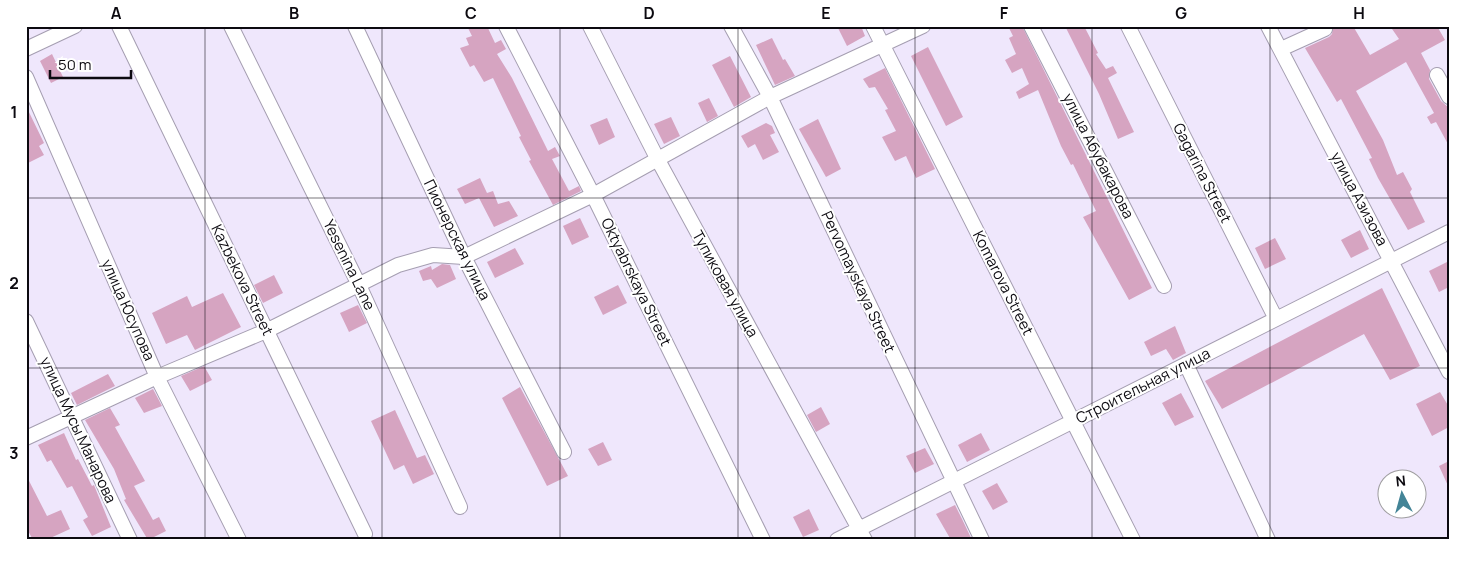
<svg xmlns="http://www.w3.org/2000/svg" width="1475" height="566" font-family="Manrope,sans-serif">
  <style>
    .building { fill: #d6a4c1 }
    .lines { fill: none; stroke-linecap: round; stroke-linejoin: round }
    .minor-casing { stroke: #a59eb1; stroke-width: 16 }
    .minor { stroke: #fff; stroke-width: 14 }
    .grid { fill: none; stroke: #0c0a10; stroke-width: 1; stroke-opacity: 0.55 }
    .labels { text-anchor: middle; stroke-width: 4; stroke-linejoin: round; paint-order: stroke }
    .street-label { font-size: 15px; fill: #0c0a10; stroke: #fff }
    .neatline { fill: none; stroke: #0c0a10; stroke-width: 2 }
    .grid-label { font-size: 16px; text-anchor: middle; font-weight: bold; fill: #0c0a10 }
  </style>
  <rect width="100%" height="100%" fill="#efe7fc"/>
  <path class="building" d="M467,26H487L495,43L501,40L506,49L497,54L512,78L548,151L555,147L560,156L552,159L569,191L579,186L581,191L553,205L529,161L531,160L519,137L521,136L493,78L484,82L474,65L470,67L460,48L469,45L466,38L472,36Z
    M837,26H861L865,36L847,46Z
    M1008,26H1022L1152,288L1129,300L1083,217L1096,211L1073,164L1071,165L1061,146L1038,90L1019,99L1016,92L1029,84L1022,68L1012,73L1005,60L1016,54L1009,38L1013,36Z
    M1065,26H1084L1098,53L1096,54L1106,69L1113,66L1117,73L1108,78L1134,132L1118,139L1099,94Z
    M1333,26H1353L1370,55L1399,39L1390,26H1437L1445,40L1421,53L1430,70L1429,79L1441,101L1449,108V146L1436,122L1431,124L1427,117L1434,113L1406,62L1356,91L1383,140L1397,175L1403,172L1412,189L1410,192L1425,222L1408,230L1378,178L1369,159L1372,158L1341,99L1337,102L1305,48L1329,37L1332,34Z
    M772,38L783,60L785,59L795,76L775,85L756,45Z
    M928,47L963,117L946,126L911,56Z
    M52,54L63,77L51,83L40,61Z
    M730,56L751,97L734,107L712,65Z
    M885,68L935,169L916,178L906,156L895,161L882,137L896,131L885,110L888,109L875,87L869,88L863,79Z
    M709,98L718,116L707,122L698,103Z
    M26,106L44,143L39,146L44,155L26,164Z
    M671,117L680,136L664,144L654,124Z
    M607,118L615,137L599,145L590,125Z
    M818,119L841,169L826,177L799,129Z
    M766,123L772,126L775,133L770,135L779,152L763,160L755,144L748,148L741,136Z
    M480,178L487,193L493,191L498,204L509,201L518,216L494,227L479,198L465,204L457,189Z
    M580,218L589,237L572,245L563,226Z
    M1360,230L1369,249L1351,258L1341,240Z
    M1275,238L1286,259L1265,269L1255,248Z
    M515,248L524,264L495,278L487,262Z
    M1449,261V287L1439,292L1429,271Z
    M442,264L450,265L456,279L437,288L431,279L423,281L419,271L431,266L432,270Z
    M274,275L283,293L263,303L254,285Z
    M618,285L627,303L603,315L594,297Z
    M1382,288L1420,366L1390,380L1364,334L1222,409L1205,381Z
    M223,293L241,327L195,350L187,335L166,344L152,313L187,296L192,307Z
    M358,305L367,323L349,332L340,313Z
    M1175,326L1186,353L1173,360L1166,349L1151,356L1144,342Z
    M204,366L212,380L190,391L181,376Z
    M108,374L115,386L77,405L71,393Z
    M520,387L568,476L547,486L502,398Z
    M153,389L162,406L144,413L135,398Z
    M1440,392L1449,407V427L1432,436L1416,404Z
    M1181,393L1194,417L1175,426L1162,403Z
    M821,407L830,424L816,432L807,415Z
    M110,408L120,425L115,427L145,481L134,486L153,520L159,517L166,531L148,540L124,500L126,499L114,469L85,420Z
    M395,410L417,458L425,455L434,474L413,484L404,465L394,470L371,421Z
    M64,433L76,460L78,459L92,486L94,485L111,527L92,536L83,520L88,517L72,486L67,488L51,460L47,462L38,445Z
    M981,433L990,450L967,462L958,445Z
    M603,442L612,460L598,466L588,449Z
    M925,448L934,464L915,473L906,456Z
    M1449,461V488L1439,466Z
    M26,475L47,516L61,510L70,529L46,540H33L26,527Z
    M997,483L1008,502L993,510L982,491Z
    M955,505L962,519L972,540H951L936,514Z
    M809,509L819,530L803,537L793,517Z"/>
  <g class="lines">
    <g class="minor-casing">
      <path id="minor" d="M119,26L365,534
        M231,26L358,283L460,507
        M355,26L464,257L564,452
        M506,26L593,195L763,540
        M590,26L658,160L865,540
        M731,26L770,97L982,540
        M873,26L1133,540
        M1031,26L1164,286
        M1128,26L1276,319
        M1268,26L1449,372
        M26,49L75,26
        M1281,49L1325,29
        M1437,75L1449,97
        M26,77L157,377L239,540
        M26,321L130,540
        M1186,364L1268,540
        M26,438L157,377L266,331L398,265L433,255L464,257L593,195L770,97L923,26
        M837,540L1449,232"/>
    </g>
    <use href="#minor" class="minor"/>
  </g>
  <path class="grid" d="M205,26V540M382,26V540M560,26V540M738,26V540M915,26V540M1092,26V540M1270,26V540M26,198H1449M26,368H1449"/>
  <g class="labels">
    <g class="street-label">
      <text transform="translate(1098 156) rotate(63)" y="5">улица Абубакарова</text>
      <text transform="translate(1202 173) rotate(63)" y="5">Gagarina Street</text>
      <text transform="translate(1359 199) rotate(62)" y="5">улица Азизова</text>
      <text transform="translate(457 240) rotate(64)" y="5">Пионерская улица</text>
      <text transform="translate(349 265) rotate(64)" y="5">Yesenina Lane</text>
      <text transform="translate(242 280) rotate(64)" y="5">Kazbekova Street</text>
      <text transform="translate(636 282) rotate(64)" y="5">Oktyabrskaya Street</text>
      <text transform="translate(858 282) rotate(65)" y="5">Pervomayskaya Street</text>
      <text transform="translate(1003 283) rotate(63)" y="5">Komarova Street</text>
      <text transform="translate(725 284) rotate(61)" y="5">Тупиковая улица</text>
      <text transform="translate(128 310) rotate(66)" y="5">улица Юсупова</text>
      <text transform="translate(1143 386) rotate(-27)" y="5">Строительная улица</text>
      <text transform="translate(78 430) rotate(65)" y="5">улица Мусы Манарова</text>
    </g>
  </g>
  <rect width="1475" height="566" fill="none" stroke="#ffffff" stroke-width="55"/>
  <g transform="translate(1402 494) rotate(354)"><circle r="24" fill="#ffffff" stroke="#9e9d9f"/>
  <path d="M0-4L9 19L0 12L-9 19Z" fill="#438497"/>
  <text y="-8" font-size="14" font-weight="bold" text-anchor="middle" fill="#0c0a10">N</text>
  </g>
  <path d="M50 70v8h81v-8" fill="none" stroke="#0c0a10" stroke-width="2.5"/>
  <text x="58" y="70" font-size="15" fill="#0c0a10" stroke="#ffffff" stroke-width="4" paint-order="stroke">50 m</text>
  <rect x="28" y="28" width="1420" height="510" class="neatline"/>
  <g class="grid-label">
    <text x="116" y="19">A</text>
    <text x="294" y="19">B</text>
    <text x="471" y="19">C</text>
    <text x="649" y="19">D</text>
    <text x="826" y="19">E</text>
    <text x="1004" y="19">F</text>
    <text x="1181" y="19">G</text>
    <text x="1359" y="19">H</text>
    <text x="14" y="118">1</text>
    <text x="14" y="289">2</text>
    <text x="14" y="459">3</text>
  </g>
</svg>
